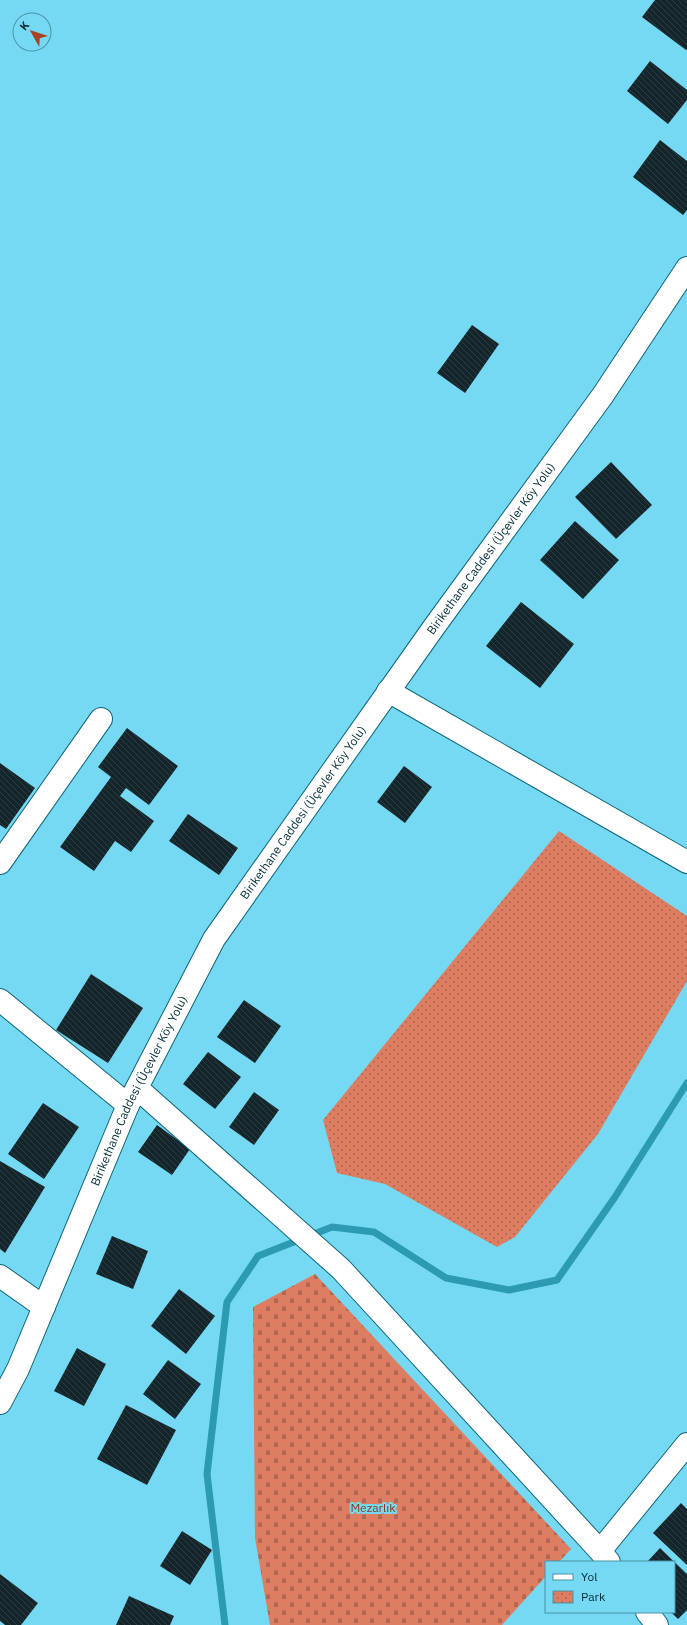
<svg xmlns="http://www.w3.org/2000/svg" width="687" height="1625" font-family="'IBM Plex Sans',sans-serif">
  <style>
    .cemetery { fill: url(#cemetery-stones) }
    .park { fill: url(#park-dots) }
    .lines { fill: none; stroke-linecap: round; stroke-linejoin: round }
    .stream { stroke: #2c9ab3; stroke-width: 7 }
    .building { fill: url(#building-back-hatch) }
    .minor-casing { stroke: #0e6577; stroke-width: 24 }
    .tertiary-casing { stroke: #0e6577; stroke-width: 24 }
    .minor { stroke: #fff; stroke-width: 22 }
    .tertiary { stroke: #fff; stroke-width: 22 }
    .labels { text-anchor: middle; stroke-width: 4; stroke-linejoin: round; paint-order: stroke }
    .street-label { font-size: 12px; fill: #002c36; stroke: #76d9f3 }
    .park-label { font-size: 12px; fill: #8d361b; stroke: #76d9f3 }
  </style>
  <defs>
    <pattern id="cemetery-stones" width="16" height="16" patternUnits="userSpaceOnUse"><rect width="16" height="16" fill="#dd7d61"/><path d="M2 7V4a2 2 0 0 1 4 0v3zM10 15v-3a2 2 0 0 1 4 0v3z" fill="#b16751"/></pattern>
    <pattern id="park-dots" width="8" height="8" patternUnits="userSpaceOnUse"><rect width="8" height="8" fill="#dd7d61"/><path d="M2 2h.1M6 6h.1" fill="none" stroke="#b16751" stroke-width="1.8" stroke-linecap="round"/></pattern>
    <pattern id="building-back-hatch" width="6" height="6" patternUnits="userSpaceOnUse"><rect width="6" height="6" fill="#14262b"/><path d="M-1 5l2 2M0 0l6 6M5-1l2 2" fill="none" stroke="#2c3d42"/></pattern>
  </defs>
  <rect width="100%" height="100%" fill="#76d9f3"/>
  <path class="cemetery" d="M315,1274L571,1549L559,1562H546V1576L502,1625H270L255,1538L253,1307Z"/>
  <path class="park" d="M559,831L687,916V981L598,1134L515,1237L497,1247L385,1184L337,1173L323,1120Z"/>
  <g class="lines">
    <path class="stream" d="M225,1625L207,1474L227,1302L258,1256L332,1227L374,1232L446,1278L509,1290L557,1280L615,1197L687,1083"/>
  </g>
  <path class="building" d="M655,0H687V49L686,50L642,17Z
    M650,61L687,90V100L668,124L627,91Z
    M660,140L687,161V210L683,215L633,177Z
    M472,325L499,344L465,393L437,373Z
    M611,462L652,505L616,539L575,497Z
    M575,521L619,560L583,599L540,560Z
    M521,602L574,644L540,688L486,646Z
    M127,728L178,766L149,805L126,788L120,796L154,821L131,852L115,841L94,871L60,847L111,777L98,767Z
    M0,763L35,788L6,829L0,825Z
    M404,766L432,787L405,823L377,802Z
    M188,814L238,848L219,875L169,841Z
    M91,974L143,1008L108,1063L56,1030Z
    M244,1000L281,1026L255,1063L217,1037Z
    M208,1052L241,1077L215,1109L183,1084Z
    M254,1092L279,1110L254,1145L229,1127Z
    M43,1103L79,1127L44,1179L8,1154Z
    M157,1125L190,1149L172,1175L138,1152Z
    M0,1161L45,1187L5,1253L0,1249Z
    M112,1236L148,1251L133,1289L96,1274Z
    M179,1289L215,1316L186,1354L151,1326Z
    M77,1348L106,1364L84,1406L54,1391Z
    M168,1360L201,1384L175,1419L143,1394Z
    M126,1405L176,1430L147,1485L97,1459Z
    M681,1503L687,1509V1565L653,1533Z
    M182,1531L212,1550L190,1585L160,1566Z
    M660,1548L687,1574V1610L678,1619L671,1612H674V1562H647Z
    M0,1574L38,1603L21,1625H5L0,1621Z
    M129,1596L174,1616L170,1625H116Z"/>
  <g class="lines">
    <g class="minor-casing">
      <path id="minor" d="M388,691L687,862
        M0,863L101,719
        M0,1000L128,1105
        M137,1088L341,1269L600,1551L609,1562
        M0,1276L44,1307
        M600,1551L687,1444
        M647,1612L657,1625"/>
    </g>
    <g class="tertiary-casing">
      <g id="tertiary">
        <path id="s1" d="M0,1403L18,1369L128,1105L214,939L434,627L603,395L687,268"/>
      </g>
    </g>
    <use href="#minor" class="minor"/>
    <use href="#tertiary" class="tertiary"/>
  </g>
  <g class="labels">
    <g class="street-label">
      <text dy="4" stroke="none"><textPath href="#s1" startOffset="990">Birikethane Caddesi (Üçevler Köy Yolu)</textPath></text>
      <text dy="4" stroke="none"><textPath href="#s1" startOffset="666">Birikethane Caddesi (Üçevler Köy Yolu)</textPath></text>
      <text dy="4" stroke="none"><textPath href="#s1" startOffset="342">Birikethane Caddesi (Üçevler Köy Yolu)</textPath></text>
    </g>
    <g class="park-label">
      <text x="373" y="1512">Mezarlık</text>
    </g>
  </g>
  <rect x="545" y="1561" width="130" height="52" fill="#76d9f3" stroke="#4794a7"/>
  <rect x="553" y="1574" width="20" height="6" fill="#ffffff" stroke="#4794a7"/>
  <text x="581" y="1581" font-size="12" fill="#002c36">Yol</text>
  <rect x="553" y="1591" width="20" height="12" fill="url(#park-dots)" stroke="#4794a7"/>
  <text x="581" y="1601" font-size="12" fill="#002c36">Park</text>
  <g transform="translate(32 32) rotate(309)"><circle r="19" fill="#76d9f3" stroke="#4794a7"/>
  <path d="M0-3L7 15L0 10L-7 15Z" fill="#a94222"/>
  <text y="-6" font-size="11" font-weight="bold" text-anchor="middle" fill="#002c36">K</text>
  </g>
</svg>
